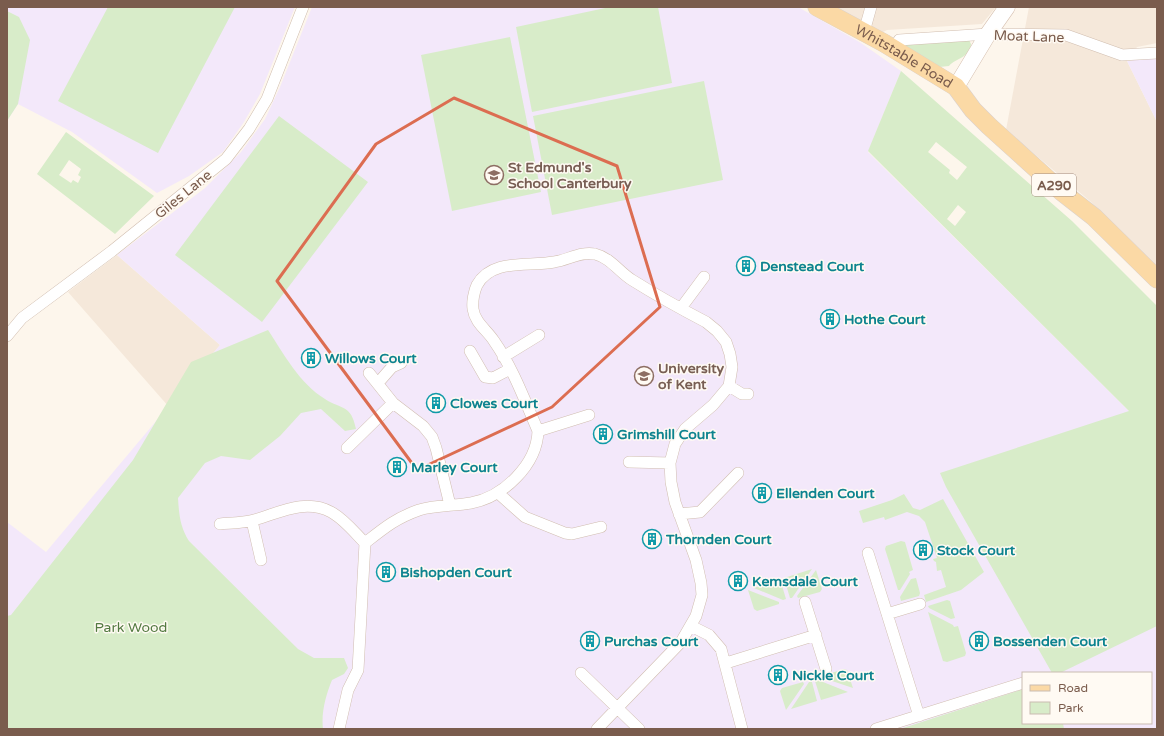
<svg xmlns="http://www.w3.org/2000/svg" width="1164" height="736" font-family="'Varela Round',sans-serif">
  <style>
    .residential { fill: #f5e8da }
    .education { fill: #f3e8fa; fill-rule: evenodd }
    .green { fill: #d8ecc9; fill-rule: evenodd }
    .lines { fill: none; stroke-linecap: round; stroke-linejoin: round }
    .street-casing { stroke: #d1beb0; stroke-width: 12 }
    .secondary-casing { stroke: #d6c0b0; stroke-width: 17 }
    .primary-casing { stroke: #dad1cd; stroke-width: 19 }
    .street { stroke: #fff; stroke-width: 11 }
    .secondary { stroke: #fff; stroke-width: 16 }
    .primary { stroke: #fbd9a5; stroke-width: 18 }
    .marked { fill: none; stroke: #dc6d51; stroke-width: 3; stroke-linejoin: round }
    .labels { text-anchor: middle; stroke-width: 3; stroke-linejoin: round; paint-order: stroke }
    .shield { fill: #fffaf3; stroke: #a28b7f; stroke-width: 1 }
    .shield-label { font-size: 13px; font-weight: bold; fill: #7a5c4d }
    .street-label { font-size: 14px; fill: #7a5c4d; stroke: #fffaf3 }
    .education-label { font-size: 14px; font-weight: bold; fill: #785e54; stroke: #fffaf3; text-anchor: start }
    .culture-label { font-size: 14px; font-weight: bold; fill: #0d838f; stroke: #fffaf3; text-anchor: start }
    .park-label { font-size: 14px; fill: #537a41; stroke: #fffaf3 }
  </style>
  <rect width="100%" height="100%" fill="#fdf6ec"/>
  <path class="residential" d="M835,7H996L982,24L887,30L881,33Z
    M1029,7H1157V43L1137,47L1127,61L1157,122V270L1091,202L1006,130Z
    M117,255L220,345L169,407L68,292Z"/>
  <path class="education" d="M7,7H295L260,94L244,122L223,152L189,176L157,193L72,132L18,104L7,121Z
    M312,7H798L861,43L901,71L868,152L1129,411L1157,442V729H7V522L46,552L220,345L117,255L205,188L241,152L265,119L280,87ZM1023,673H1151V723H1023Z
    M1157,57V122L1127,61Z"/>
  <path class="green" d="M108,7H235L158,153L58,101Z
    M610,7H658L672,83L532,112L516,27Z
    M7,11L19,17L30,40L18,104L7,121Z
    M510,37L541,192L452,211L421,55Z
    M969,40L971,44C971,57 956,58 949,66L939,67L899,45Z
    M901,71L1072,221L1157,306V626L1060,673H1052L946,487L940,473L1129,411L868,151ZM936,142L967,167L957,180L949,173L950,170L928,152ZM958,205L966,212L955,226L947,219Z
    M704,81L723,180L552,215L533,116Z
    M279,116L368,182L262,322L175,255Z
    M66,132L154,196L115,234L37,174ZM69,160L81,169L78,175L81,177L78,183L73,180L71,183L59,175Z
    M268,330C284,354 299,383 325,399C342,410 351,404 356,429L345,431L321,409L301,413L280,436L250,460L221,456L205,463L178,498C179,514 180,527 189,541L298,649L314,658H344L348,668L344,674L332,680C326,695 321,712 323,729H7V616L11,615L133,460L191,362Z
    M904,494L913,508L920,510L943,499L984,572L961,590L926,602L924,595L946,587L941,570L937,571L936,562L934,561L933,559L937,558L925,522L919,516L907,512L885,520L884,517L863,523L859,511L892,500Z
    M901,541L905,542L913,570L909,572L910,574L900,590H898L885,549L886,546Z
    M812,569L792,598H790L784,578Z
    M816,570L822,589L820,592L798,598L797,596Z
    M916,578L920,593L919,596L901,601L900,597L911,579Z
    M780,579L786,599L783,600L754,588Z
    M748,590L779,602V604L757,611L754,609Z
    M947,600L950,601L955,618L951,619L929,608L928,606Z
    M928,612L953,625L954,627L958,626L966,653L965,656L947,662L943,661Z
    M844,669L847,670L853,688L823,678L822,676Z
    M818,680L848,692L821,700L815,681Z
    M803,682L804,684L786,710L780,691L782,688Z
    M809,682H812L817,701L791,709Z
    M1023,689V723H1063L1064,729H900Z"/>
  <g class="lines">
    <g class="street-casing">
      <path id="street" d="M864,32L871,7
        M899,40L988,34L1066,35L1122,55L1157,53
        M681,308L704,277
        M7,336L22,318L112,251L226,159L249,129L267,99L303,7
        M470,351L485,377L493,378L510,369
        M503,357L539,335
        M369,373L393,403L423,426L432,437L436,448L450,505
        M378,383L392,367L401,363
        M729,386L742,394H748
        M538,431L589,415
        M347,448L393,403
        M629,462L670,463
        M498,493L525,517L565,533L572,534L601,527
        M679,514L700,512L738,473
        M252,521L261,560
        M220,524C231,523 243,523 254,520C279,513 305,498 331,512C344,519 355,533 365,543
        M868,553L919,716
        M805,602L826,669
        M887,614L920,604
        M691,626L709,635L721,649L742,729
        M726,663L816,635
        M581,673L639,729
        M339,729L348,690L358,670L365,543C384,528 396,518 419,510C436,505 454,506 471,503C503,497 537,465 538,431C525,401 513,368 494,341C487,330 475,323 473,309C472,302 474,291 477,285C492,258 528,267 554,262C568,260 581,251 595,254C611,258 619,272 632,280C656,295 681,309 706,322L717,331L726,342L730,354L732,367L729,386L713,405L685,429L675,444L670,463L671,482L675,502L696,560L701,583L702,595L696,616L681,642L597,729
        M876,729L1023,683"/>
    </g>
    <g class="secondary-casing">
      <path id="secondary" d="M956,87L988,34L1007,7"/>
    </g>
    <g class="primary-casing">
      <g id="primary">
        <path id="s1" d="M817,7L884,43L956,87L973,110L989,126L1062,192L1094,217L1157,279"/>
      </g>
    </g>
    <use href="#street" class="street"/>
    <use href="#secondary" class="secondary"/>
    <use href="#primary" class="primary"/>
  </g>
  <path class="marked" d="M454,98L617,166L660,307L552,407L417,470L277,281L376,144Z"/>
  <defs>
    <g id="school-ring" transform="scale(1)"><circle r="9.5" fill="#fffaf3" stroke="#8d6e63" stroke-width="1.5"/><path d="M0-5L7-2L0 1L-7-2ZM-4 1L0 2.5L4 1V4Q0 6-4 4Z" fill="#8d6e63"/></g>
    <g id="building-ring" transform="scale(1)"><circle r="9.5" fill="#fffaf3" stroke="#0f9aa8" stroke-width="1.5"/><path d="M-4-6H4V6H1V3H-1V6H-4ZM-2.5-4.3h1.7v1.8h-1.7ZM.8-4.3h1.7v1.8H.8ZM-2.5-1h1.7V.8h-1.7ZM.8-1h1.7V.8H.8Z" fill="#0f9aa8"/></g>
    <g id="university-ring" transform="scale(1)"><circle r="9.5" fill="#fffaf3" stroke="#8d6e63" stroke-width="1.5"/><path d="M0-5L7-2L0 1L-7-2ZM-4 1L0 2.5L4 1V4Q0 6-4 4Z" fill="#8d6e63"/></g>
  </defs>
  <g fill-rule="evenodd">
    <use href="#school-ring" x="494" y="175"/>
    <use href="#building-ring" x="746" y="266"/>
    <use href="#building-ring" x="830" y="319"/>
    <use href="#building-ring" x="311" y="358"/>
    <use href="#university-ring" x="644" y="376"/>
    <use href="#building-ring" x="436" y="403"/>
    <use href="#building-ring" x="603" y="434"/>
    <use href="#building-ring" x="397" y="467"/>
    <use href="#building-ring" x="762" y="493"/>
    <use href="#building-ring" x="652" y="539"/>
    <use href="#building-ring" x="923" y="550"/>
    <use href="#building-ring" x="386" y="572"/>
    <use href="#building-ring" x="738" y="581"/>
    <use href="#building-ring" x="590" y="641"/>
    <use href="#building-ring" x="979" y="641"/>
    <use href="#building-ring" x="778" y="675"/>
  </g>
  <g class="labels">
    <rect class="shield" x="1032" y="174" width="44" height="22" rx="3"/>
    <g class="shield-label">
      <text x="1054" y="190">A290</text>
    </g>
    <g class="street-label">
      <text transform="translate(1029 36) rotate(2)" y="5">Moat Lane</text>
      <text dy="5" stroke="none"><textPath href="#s1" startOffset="100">Whitstable Road</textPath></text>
      <text transform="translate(183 194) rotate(-39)" y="5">Giles Lane</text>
    </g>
    <g class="education-label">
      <text x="508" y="172">St Edmund's<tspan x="508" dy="16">School Canterbury</tspan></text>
      <text x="658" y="373">University<tspan x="658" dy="16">of Kent</tspan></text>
    </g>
    <g class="culture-label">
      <text x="760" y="271">Denstead Court</text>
      <text x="844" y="324">Hothe Court</text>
      <text x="325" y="363">Willows Court</text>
      <text x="450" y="408">Clowes Court</text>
      <text x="617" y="439">Grimshill Court</text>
      <text x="411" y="472">Marley Court</text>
      <text x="776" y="498">Ellenden Court</text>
      <text x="666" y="544">Thornden Court</text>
      <text x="937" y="555">Stock Court</text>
      <text x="400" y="577">Bishopden Court</text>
      <text x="752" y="586">Kemsdale Court</text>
      <text x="604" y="646">Purchas Court</text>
      <text x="993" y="646">Bossenden Court</text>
      <text x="792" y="680">Nickle Court</text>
    </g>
    <g class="park-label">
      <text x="131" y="632">Park Wood</text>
    </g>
  </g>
  <rect width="1164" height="736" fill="none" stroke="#7a5c4d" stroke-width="16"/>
  <rect x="1022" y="672" width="130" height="52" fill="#fffaf3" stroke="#cabbb1"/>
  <rect x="1030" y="685" width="20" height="6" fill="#fbd9a5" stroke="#cabbb1"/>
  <text x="1058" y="692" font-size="12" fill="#7a5c4d">Road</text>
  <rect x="1030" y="702" width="20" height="12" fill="#d8ecc9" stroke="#cabbb1"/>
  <text x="1058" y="712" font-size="12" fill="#7a5c4d">Park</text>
</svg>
